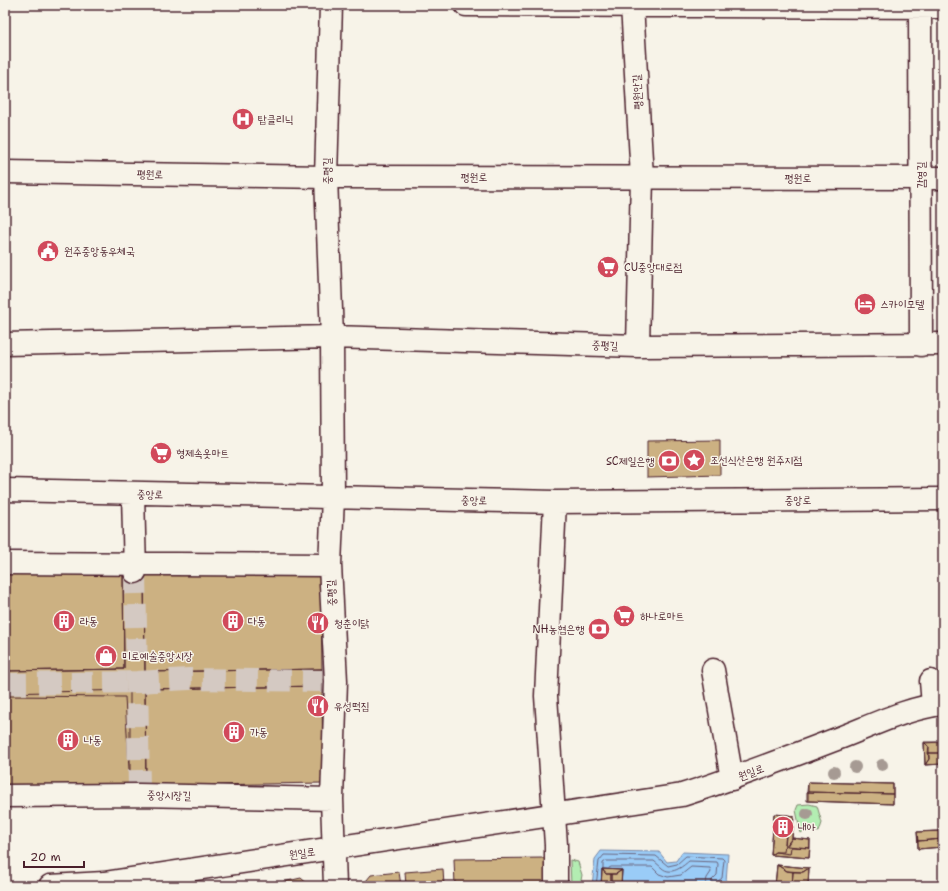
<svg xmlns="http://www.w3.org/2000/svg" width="948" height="891" font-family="'Shantell Sans','Poor Story',sans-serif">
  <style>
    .green { fill: #b3edb2; stroke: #7e866e }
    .water { fill: #9accf7; stroke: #7a87a5 }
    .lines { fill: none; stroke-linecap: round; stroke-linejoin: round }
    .shore { stroke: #6a647d; stroke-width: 1 }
    .building { fill: #ccb182; stroke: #4a1f2b }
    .minor-tunnel { stroke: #d4c9c2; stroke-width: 22; stroke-dasharray: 22 11; stroke-linecap: butt }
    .minor-casing { stroke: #4a1f2b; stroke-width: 25 }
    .major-casing { stroke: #4a1f2b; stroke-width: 25 }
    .minor { stroke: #f7f3e8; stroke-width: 22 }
    .major { stroke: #f7f3e8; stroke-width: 22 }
    .tree { fill: #a69a93 }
    .labels { text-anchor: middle; stroke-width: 3; stroke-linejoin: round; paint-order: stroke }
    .street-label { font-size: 11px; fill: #4a1f2b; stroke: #f7f3e8 }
    .poi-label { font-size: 11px; fill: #4a1f2b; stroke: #f7f3e8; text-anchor: start }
  </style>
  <rect width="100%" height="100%" fill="#f7f3e8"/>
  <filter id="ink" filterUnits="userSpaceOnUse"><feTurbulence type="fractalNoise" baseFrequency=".025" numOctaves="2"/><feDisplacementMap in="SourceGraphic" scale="8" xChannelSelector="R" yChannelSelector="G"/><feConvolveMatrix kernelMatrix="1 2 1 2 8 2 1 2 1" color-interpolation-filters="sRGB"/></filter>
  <g filter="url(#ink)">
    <path class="green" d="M809,804L817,806L822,823L819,832L807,829L801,833L800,830L796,810L798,805Z
      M570,860L578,862L582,875L580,886H571Z"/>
    <path class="water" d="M601,851L659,852L667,862L676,861L682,852L728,854L726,882L719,886H592L595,859Z"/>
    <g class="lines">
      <path class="shore" d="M603,868V863L606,861H654C657,863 659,866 662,868C671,876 682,867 689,861L717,862L718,864L717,875L712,880L711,886
        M609,868L611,867H652L659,874L668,877L681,875L691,867L710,868L711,872L707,878L705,886
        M596,886L599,861L604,855L656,856L668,866L677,864L686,856L722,858L724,860L722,878L717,882L716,886"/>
    </g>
    <path class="building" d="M720,440V475L647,477V441Z
      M321,569L322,669L145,672L144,571Z
      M123,571H144L145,672L322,669V686L145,689L146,786L130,787L125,697L5,696V671L124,669Z
      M123,571L124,669L5,671V574Z
      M322,686L323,783L146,786L145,689Z
      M130,690V787L5,789V693Z
      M924,742L929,747V759L925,765Z
      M924,742H943V753H928L929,747Z
      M941,742H943V764L925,765L924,743Z
      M928,753H943V764L925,765L929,759Z
      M808,782L893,784V804L808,801Z
      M808,782L893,784V794L807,792Z
      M807,792L893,794V804L807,801Z
      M774,814L794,816L792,838L810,840L809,858L771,855Z
      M774,814L788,815L784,852H775L771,855Z
      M788,815L794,816L792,838L785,847Z
      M934,831H943V847L918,849L917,832Z
      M943,831V839L918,841L917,832Z
      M792,838L810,840V848L787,846Z
      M943,839V847L918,849V841Z
      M791,847L810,848L809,858L771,855L775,852L790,854Z
      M545,858V886H455L454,859Z
      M777,865L809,868L808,886H775Z
      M777,865L809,868L803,872L787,871Z
      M777,865L787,871L793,872L792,886H775Z
      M809,868L808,886H792L793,872H803Z
      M443,869L444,886H406L405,872Z
      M602,869L622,870L621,886H601Z
      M602,869L606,874H611V884H605L601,886Z
      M602,869L622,870L616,874H606Z
      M622,870L621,886L611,884V874H616Z
      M399,872L401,886H362L371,875Z
      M301,878L310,886H284L283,882Z"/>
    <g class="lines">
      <path class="minor-tunnel" d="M135,572L139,787
        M5,684L136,682L189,679L322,681"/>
      <g class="minor-casing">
        <path id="minor" d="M331,5L326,177L332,337L333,497L330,565L336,681L332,799L335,886
          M466,5L943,7
          M632,5L642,177L638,346
          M920,5L921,345
          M5,344L332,337L638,346L943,344
          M5,490L555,502L943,499
          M133,494L135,572
          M555,502L546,696L556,845V886
          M5,563L330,565
          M713,670L732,779
          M931,681L933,705
          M5,796L139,795L332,799"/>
      </g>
      <g class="major-casing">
        <path id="major" d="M5,172L326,177L943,178
          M50,886L104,883L682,795C736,778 789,757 842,737C873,725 910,707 943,704"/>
      </g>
      <use href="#minor" class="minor"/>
      <use href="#major" class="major"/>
    </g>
    <g class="tree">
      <circle cx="882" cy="765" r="6"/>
      <circle cx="855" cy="767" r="6"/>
      <circle cx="834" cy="772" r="6"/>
      <circle cx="807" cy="814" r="6"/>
    </g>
  </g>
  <defs>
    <g id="hospital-disc" transform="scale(1.15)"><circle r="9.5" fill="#d1495b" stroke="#f7f3e8"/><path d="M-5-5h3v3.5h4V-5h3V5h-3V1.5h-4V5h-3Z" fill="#fff"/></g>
    <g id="civic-disc" transform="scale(1.15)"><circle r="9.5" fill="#d1495b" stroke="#f7f3e8"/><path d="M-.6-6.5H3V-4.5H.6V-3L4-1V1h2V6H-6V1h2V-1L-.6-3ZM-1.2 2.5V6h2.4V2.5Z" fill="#fff"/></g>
    <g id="supermarket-disc" transform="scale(1.15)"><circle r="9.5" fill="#d1495b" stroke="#f7f3e8"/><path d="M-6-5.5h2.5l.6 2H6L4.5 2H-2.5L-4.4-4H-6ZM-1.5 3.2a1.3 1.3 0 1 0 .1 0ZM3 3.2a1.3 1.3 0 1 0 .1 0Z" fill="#fff"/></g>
    <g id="hotel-disc" transform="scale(1.15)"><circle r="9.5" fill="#d1495b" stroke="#f7f3e8"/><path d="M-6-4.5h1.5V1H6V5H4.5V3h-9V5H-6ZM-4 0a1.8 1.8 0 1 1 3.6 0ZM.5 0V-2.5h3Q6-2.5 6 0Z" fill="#fff"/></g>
    <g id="sight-disc" transform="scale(1.15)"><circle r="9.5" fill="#d1495b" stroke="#f7f3e8"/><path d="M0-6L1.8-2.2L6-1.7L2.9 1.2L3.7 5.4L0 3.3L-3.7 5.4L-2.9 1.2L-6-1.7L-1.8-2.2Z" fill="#fff"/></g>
    <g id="bank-disc" transform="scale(1.15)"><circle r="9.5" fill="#d1495b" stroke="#f7f3e8"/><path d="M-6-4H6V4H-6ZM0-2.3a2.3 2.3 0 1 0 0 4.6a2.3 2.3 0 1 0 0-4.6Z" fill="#fff"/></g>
    <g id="building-disc" transform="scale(1.15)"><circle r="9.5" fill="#d1495b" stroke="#f7f3e8"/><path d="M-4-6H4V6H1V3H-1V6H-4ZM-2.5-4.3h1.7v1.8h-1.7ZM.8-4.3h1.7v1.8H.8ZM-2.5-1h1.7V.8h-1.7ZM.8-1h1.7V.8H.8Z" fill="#fff"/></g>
    <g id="restaurant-disc" transform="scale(1.15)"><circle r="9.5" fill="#d1495b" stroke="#f7f3e8"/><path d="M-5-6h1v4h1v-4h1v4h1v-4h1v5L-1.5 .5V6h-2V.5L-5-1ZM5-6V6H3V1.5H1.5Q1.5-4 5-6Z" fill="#fff"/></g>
    <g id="shop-disc" transform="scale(1.15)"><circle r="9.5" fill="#d1495b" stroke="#f7f3e8"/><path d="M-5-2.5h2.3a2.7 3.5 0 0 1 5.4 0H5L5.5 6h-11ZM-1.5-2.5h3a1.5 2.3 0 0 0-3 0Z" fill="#fff"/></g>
  </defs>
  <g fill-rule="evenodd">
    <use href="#hospital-disc" x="243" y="119"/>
    <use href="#civic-disc" x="48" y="251"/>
    <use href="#supermarket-disc" x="608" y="267"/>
    <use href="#hotel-disc" x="865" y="304"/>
    <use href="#supermarket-disc" x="161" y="453"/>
    <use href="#sight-disc" x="694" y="460"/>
    <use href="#bank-disc" x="669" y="461"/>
    <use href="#supermarket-disc" x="624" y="616"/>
    <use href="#building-disc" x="64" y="621"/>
    <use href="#building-disc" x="233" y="621"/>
    <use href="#restaurant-disc" x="318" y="623"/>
    <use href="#bank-disc" x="599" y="629"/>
    <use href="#shop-disc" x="106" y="656"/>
    <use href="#restaurant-disc" x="318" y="706"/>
    <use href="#building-disc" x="234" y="732"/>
    <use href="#building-disc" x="68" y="740"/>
    <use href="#building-disc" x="783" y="827"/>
  </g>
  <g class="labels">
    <g class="street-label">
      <text transform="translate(637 92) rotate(-93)" y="4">평원안길</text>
      <text transform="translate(327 171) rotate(-90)" y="4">중평길</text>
      <text transform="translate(150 174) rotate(1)" y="4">평원로</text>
      <text transform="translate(921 175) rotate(-90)" y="4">감영길</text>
      <text x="474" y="181">평원로</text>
      <text x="798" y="182">평원로</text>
      <text transform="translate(605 345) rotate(2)" y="4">중평길</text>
      <text transform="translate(150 494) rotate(1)" y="4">중앙로</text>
      <text transform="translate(474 500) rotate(1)" y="4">중앙로</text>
      <text x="798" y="504">중앙로</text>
      <text transform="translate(331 593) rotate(-93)" y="4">중평길</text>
      <text transform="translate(751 772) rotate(-21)" y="4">원일로</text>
      <text transform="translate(169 795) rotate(1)" y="4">중앙시장길</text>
      <text transform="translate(302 853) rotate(-8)" y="4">원일로</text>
    </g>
    <g class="poi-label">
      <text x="258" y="123">탑클리닉</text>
      <text x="64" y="255">원주중앙동우체국</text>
      <text x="624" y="271">CU중앙대로점</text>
      <text x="880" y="308">스카이모텔</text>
      <text x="176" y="457">형제속옷마트</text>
      <text x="710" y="464">조선식산은행 원주지점</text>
      <text x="654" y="465" text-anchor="end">SC제일은행</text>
      <text x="640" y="620">하나로마트</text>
      <text x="80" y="625">라동</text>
      <text x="248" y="625">다동</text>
      <text x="334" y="627">청춘이닭</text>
      <text x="584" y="633" text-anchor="end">NH농협은행</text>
      <text x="122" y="660">미로예술중앙시장</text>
      <text x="334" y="710">유성떡집</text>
      <text x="250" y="736">가동</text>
      <text x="84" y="744">나동</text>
      <text x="798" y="831">내아</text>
    </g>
  </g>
  <rect width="948" height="891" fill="none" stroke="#f7f3e8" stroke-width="20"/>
  <rect x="10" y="10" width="928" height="871" fill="none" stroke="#4a1f2b" stroke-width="1.5" filter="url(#ink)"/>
  <path d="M24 861v6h60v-6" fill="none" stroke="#4a1f2b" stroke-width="2"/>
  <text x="30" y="861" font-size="12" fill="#4a1f2b" stroke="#f7f3e8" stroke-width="3" paint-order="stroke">20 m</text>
</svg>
